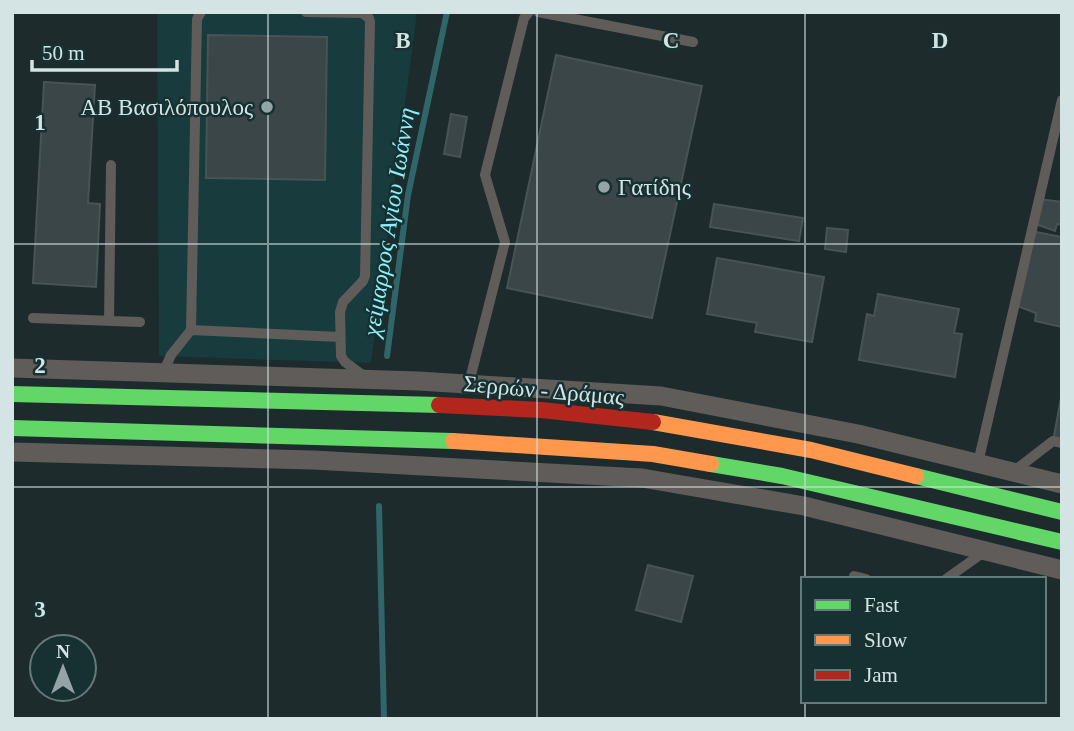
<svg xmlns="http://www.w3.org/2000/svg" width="1074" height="731" font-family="'Times New Roman',serif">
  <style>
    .built { fill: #183b3d }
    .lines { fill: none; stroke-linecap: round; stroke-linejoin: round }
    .stream { stroke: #30666a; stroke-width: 6 }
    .building { fill: #3b4648; stroke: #475355; stroke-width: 2 }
    .lane { stroke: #5f5c59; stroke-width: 10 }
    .street { stroke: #5f5c59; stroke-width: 19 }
    .fast { stroke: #63d668; stroke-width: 16 }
    .slow { stroke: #ff974d; stroke-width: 16 }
    .jam { stroke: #b3261e; stroke-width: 16 }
    .grid { fill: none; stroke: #d4e4e5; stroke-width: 2; stroke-opacity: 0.55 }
    .poi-dot { fill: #94a3a5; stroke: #173133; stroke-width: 2.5 }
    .labels { text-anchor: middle; stroke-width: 5; stroke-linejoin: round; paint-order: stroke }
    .poi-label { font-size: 23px; fill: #d4e4e5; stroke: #173133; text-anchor: end }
    .street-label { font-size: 23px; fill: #d4e4e5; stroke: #173133 }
    .water-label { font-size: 24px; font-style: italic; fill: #8feff5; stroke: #173133 }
    .grid-label { font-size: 23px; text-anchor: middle; font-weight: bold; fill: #d4e4e5; stroke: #173133; stroke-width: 5; stroke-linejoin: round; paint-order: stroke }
  </style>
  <rect width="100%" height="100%" fill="#1d2b2d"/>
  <path class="built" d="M157,12H417L371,363L159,356Z"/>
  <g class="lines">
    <path class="stream" d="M387,356L408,195L447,12
      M379,506L384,719"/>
  </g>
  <path class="building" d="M208,35L327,37L325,180L206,178Z
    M556,55L702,86L652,318L507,288Z
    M44,82L95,85L88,203L100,204L96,287L33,283Z
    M451,114L467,117L460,157L444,154Z
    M1039,199L1062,202V225L1057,224L1055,231L1033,223Z
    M714,204L803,218L799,241L710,227Z
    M827,228L848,230L846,252L825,249Z
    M1031,231L1062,237V327L1035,321L1036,313L1014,305Z
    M717,258L824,277L812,342L755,332L757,323L707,314Z
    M878,294L959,309L954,333L962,334L955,377L859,360L867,314L874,316Z
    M1062,393V442L1053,441Z
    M648,565L693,576L681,622L636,610Z"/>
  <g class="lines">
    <path class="lane" d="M306,12L362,13L369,18L370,22L365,276L363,281L343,302L340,312L341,356L345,362L364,376
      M538,12L693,42
      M33,318L140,322
      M109,321L111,165
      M191,330L340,337
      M164,371L171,355L191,330L197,19L201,12
      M469,383L505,242L485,175L524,18L529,12
      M978,463L1062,100
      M1014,471L1053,441L1062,443
      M854,576L866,579
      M946,579L984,552"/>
    <path class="street" d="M12,368L418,381L661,396L858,434L1062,484
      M12,452L313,460L642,478L804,506L1062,570"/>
    <path class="fast" d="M12,394L439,405
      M12,428L453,441
      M711,464L782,476L1062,542
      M916,476L1062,512"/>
    <path class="slow" d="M653,422L811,450L916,476
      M453,441L653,454L711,464"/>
    <path class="jam" d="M439,405L541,410L653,422"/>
  </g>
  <path class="grid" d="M268,12V719M537,12V719M805,12V579M12,244H1062M12,487H1062M805,701V719"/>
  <g class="poi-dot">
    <circle cx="267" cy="107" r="7"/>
    <circle cx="604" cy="187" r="7"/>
  </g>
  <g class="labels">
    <g class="poi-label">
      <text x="253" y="115">ΑΒ Βασιλόπουλος</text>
      <text x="618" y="195" text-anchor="start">Γατίδης</text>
    </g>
    <g class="street-label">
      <text transform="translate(544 390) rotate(5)" y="8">Σερρών - Δράμας</text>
    </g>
    <g class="water-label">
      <text transform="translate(389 222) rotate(-81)" y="8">χείμαρρος Αγίου Ιωάννη</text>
    </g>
  </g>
  <g class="grid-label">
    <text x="403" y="48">B</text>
    <text x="671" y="48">C</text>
    <text x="940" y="48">D</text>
    <text x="40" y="130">1</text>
    <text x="40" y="373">2</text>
    <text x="40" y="617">3</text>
  </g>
  <rect width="1074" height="731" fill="none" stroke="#d4e4e5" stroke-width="28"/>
  <rect x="801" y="577" width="245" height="126" fill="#173133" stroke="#63797a" stroke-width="2"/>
  <rect x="815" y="600" width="35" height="10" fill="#63d668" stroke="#63797a" stroke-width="2"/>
  <text x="864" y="612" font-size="21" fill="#d4e4e5">Fast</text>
  <rect x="815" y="635" width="35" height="10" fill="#ff974d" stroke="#63797a" stroke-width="2"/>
  <text x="864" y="647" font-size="21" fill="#d4e4e5">Slow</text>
  <rect x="815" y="670" width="35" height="10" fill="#b3261e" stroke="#63797a" stroke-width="2"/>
  <text x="864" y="682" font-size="21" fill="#d4e4e5">Jam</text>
  <g transform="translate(63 668)"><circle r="33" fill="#173133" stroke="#63797a" stroke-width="2"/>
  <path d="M0-5L12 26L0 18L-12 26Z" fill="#94a3a5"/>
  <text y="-10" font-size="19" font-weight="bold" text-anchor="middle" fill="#d4e4e5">N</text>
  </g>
  <path d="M32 60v10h145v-10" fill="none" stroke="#d4e4e5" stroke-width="3.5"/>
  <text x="42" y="60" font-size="21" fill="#d4e4e5" stroke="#173133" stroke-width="5" paint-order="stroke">50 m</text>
</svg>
